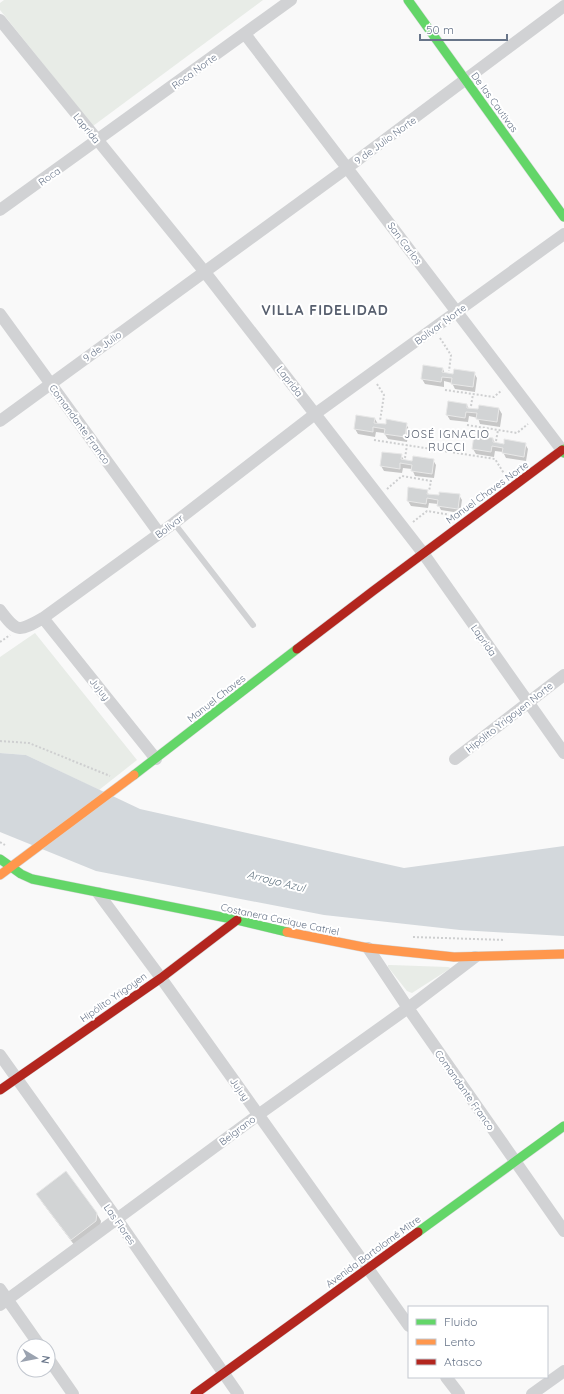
<svg xmlns="http://www.w3.org/2000/svg" width="564" height="1394" font-family="Quicksand,sans-serif">
  <style>
    .green { fill: #e8ece7 }
    .water { fill: #d3d8dc }
    .shadow { fill: #0003 }
    .building { fill: #d2d4d5; stroke: #e8e8e8 }
    .lines { fill: none; stroke-linecap: round; stroke-linejoin: round }
    .fast-casing { stroke: #d6d7d8; stroke-width: 10 }
    .slow-casing { stroke: #d6d7d8; stroke-width: 10 }
    .jam-casing { stroke: #d6d7d8; stroke-width: 10 }
    .path { stroke: #cecfd0; stroke-width: 2; stroke-dasharray: 2 2; stroke-linecap: butt }
    .lane { stroke: #d1d2d4; stroke-width: 6 }
    .street { stroke: #d1d2d4; stroke-width: 12 }
    .fast { stroke: #63d668; stroke-width: 9 }
    .slow { stroke: #ff974d; stroke-width: 9 }
    .jam { stroke: #b3261e; stroke-width: 9 }
    .labels { text-anchor: middle; stroke-width: 4; stroke-linejoin: round; paint-order: stroke }
    .street-label { font-size: 10px; fill: #687589; stroke: #fff }
    .neighbourhood-label { font-size: 11px; letter-spacing: 1px; fill: #575f6e; stroke: #fff }
    .water-label { font-size: 11px; font-style: italic; fill: #647683; stroke: #fff }
    .district-label { font-size: 14px; font-weight: bold; letter-spacing: 1px; fill: #575f6e; stroke: #fff }
  </style>
  <rect width="100%" height="100%" fill="#f9f9f9"/>
  <path class="green" d="M4,0H263L93,126L0,10V3Z
    M35,633L137,760L99,790L26,755L0,753V657Z
    M391,965L448,967L451,968L412,993L407,991L388,967V965Z"/>
  <path class="water" d="M0,753L26,755L140,809L404,868L564,846V936L460,930L324,915L96,871L0,832Z"/>
  <path class="shadow" d="M424,366L443,369L445,374L454,375L474,373L477,378L475,392L455,389L452,383L444,381V387L425,384L422,379Z
    M467,405L469,409L479,410L499,409L502,414L500,427L480,424L478,418L469,416L468,422L450,420L447,415Z
    M357,416L375,419L378,424L387,425L406,424L409,429L407,442L388,439L384,433L376,432L375,437L358,434L355,429Z
    M475,436L493,439L495,443L505,445L525,444L528,449L526,461L506,458L503,452L495,451L494,457L476,454L473,449Z
    M401,455L404,460L413,462L433,460L436,465L434,478L415,476L412,469L403,468L402,473L384,471L381,466Z
    M427,491L429,495H459L462,500L460,513L441,510L438,504L429,503L428,508L411,506L408,501Z
    M41,1201L97,1214L101,1221L100,1228L75,1246Z"/>
  <path class="building" d="M423,365L443,368L442,372L453,374L454,369L475,372L473,387L451,384L452,378L442,377L441,382L421,379Z
    M448,401L467,404V408L478,409L479,405L499,408L497,422L476,419L477,413L466,412L465,418L446,415Z
    M356,415L375,418L374,423L386,424V419L407,423L405,437L384,434L385,429L373,427V432L354,429Z
    M474,435L493,438V442L504,444V439L526,443L524,457L502,453L503,448L492,446L491,452L472,449Z
    M382,452L402,454L401,459L412,461L413,456L434,459L432,474L411,471L412,465L400,463V469L380,466Z
    M408,487L428,490L427,494L439,495V492L460,494L458,509L437,506L438,500L427,498L426,504L407,501Z
    M66,1171L97,1213L96,1221L71,1240L36,1194Z"/>
  <g class="lines">
    <g class="fast-casing">
      <path id="fast" d="M408,0L564,217
        M564,449L562,450L564,453
        M134,775L297,649
        M0,859L21,874L32,879L237,920L287,932
        M418,1232L564,1126"/>
    </g>
    <g class="slow-casing">
      <path id="slow" d="M0,875L134,775
        M287,932L368,948L454,957L564,954"/>
    </g>
    <g class="jam-casing">
      <path id="jam" d="M297,649L373,591L562,450
        M0,1090L161,978L237,920
        M195,1394L418,1232"/>
    </g>
    <path class="path" d="M440,338L451,355L449,371
      M377,384L384,395L380,421
      M445,390L494,397L502,390
      M471,406L473,394
      M467,425L517,433L528,424
      M374,440L495,459L505,475
      M496,441L498,430
      M405,458L407,445
      M387,489L402,476L431,481L429,491
      M413,522L427,511L451,515
      M0,642L10,635
      M0,741L29,743L110,776
      M0,842L5,845
      M413,937L505,940"/>
    <path class="lane" d="M174,523L253,625"/>
    <path class="street" d="M0,20L204,271L423,553L564,753
      M245,34L562,450
      M0,210L291,0
      M0,314L159,533
      M0,421L347,168L564,6
      M0,610C17,633 19,632 43,618L174,523L315,414L564,234
      M43,618L156,759
      M455,759L564,675
      M98,893L161,978L409,1326
      M368,948L408,1008L564,1231
      M0,1055L117,1219L238,1394
      M0,1289L40,1346
      M0,1305L258,1115L408,1008L475,957
      M48,1358L73,1394
      M446,1377L459,1394
      M532,1394L564,1371"/>
    <use href="#fast" class="fast"/>
    <use href="#slow" class="slow"/>
    <use href="#jam" class="jam"/>
  </g>
  <g class="labels">
    <g class="street-label">
      <text transform="translate(194 71) rotate(-36)" y="4">Roca Norte</text>
      <text transform="translate(495 102) rotate(54)" y="4">De las Cautivas</text>
      <text transform="translate(87 128) rotate(51)" y="4">Laprida</text>
      <text transform="translate(385 140) rotate(-36)" y="4">9 de Julio Norte</text>
      <text transform="translate(49 176) rotate(-35)" y="4">Roca</text>
      <text transform="translate(405 243) rotate(53)" y="4">San Carlos</text>
      <text transform="translate(440 324) rotate(-36)" y="4">Bolívar Norte</text>
      <text transform="translate(102 346) rotate(-36)" y="4">9 de Julio</text>
      <text transform="translate(290 381) rotate(52)" y="4">Laprida</text>
      <text transform="translate(80 424) rotate(54)" y="4">Comandante Franco</text>
      <text transform="translate(487 492) rotate(-36)" y="4">Manuel Chaves Norte</text>
      <text transform="translate(169 526) rotate(-37)" y="4">Bolívar</text>
      <text transform="translate(484 640) rotate(55)" y="4">Laprida</text>
      <text transform="translate(100 689) rotate(51)" y="4">Jujuy</text>
      <text transform="translate(216 698) rotate(-38)" y="4">Manuel Chaves</text>
      <text transform="translate(509 717) rotate(-38)" y="4">Hipólito Yrigoyen Norte</text>
      <text transform="translate(280 919) rotate(12)" y="4">Costanera Cacique Catriel</text>
      <text transform="translate(113 997) rotate(-35)" y="4">Hipólito Yrigoyen</text>
      <text transform="translate(240 1089) rotate(55)" y="4">Jujuy</text>
      <text transform="translate(465 1090) rotate(55)" y="4">Comandante Franco</text>
      <text transform="translate(237 1130) rotate(-37)" y="4">Belgrano</text>
      <text transform="translate(120 1224) rotate(55)" y="4">Las Flores</text>
      <text transform="translate(373 1251) rotate(-36)" y="4">Avenida Bartolomé Mitre</text>
    </g>
    <g class="neighbourhood-label">
      <text x="447" y="438">JOSÉ IGNACIO<tspan x="447" dy="13">RUCCI</tspan></text>
    </g>
    <g class="water-label">
      <text transform="translate(276 881) rotate(14)" y="4">Arroyo Azul</text>
    </g>
    <g class="district-label">
      <text x="325" y="315">VILLA FIDELIDAD</text>
    </g>
  </g>
  <rect x="408" y="1306" width="140" height="72" fill="#ffffff" stroke="#c3c8d0"/>
  <rect x="416" y="1319" width="20" height="6" fill="#63d668" stroke="#c3c8d0"/>
  <text x="444" y="1326" font-size="12" fill="#687589">Fluido</text>
  <rect x="416" y="1339" width="20" height="6" fill="#ff974d" stroke="#c3c8d0"/>
  <text x="444" y="1346" font-size="12" fill="#687589">Lento</text>
  <rect x="416" y="1359" width="20" height="6" fill="#b3261e" stroke="#c3c8d0"/>
  <text x="444" y="1366" font-size="12" fill="#687589">Atasco</text>
  <g transform="translate(36 1358) rotate(100)"><circle r="19" fill="#ffffff" stroke="#c3c8d0"/>
  <path d="M0-3L7 15L0 10L-7 15Z" fill="#9ba3b0"/>
  <text y="-6" font-size="11" font-weight="bold" text-anchor="middle" fill="#687589">N</text>
  </g>
  <path d="M420 34v6h87v-6" fill="none" stroke="#687589" stroke-width="2"/>
  <text x="426" y="34" font-size="12" fill="#687589" stroke="#ffffff" stroke-width="3" paint-order="stroke">50 m</text>
</svg>
